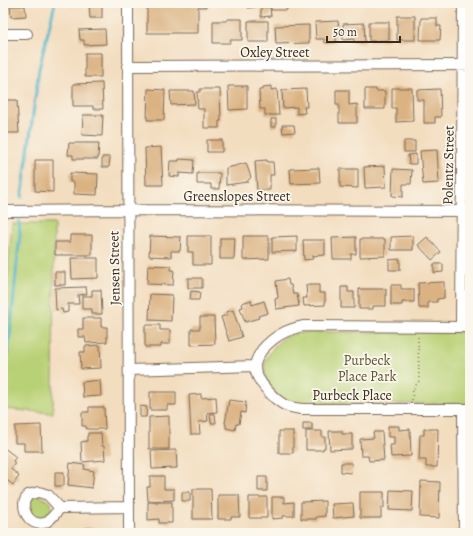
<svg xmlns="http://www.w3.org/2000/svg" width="473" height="536" font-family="Alegreya,serif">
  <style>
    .green { fill: #b9d176; stroke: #7a7e4a }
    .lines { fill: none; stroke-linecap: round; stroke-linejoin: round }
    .stream { stroke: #47b2c5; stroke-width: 3 }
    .building { fill: #dbb383 }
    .minor-casing { stroke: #7b6956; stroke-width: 12 }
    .path { stroke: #7b6956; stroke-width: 1.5; stroke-dasharray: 1 3; stroke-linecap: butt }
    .minor { stroke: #fff; stroke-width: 10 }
    .labels { text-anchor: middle; stroke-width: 3.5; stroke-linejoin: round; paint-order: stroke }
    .street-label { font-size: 14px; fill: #3b2a1e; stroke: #fbf7ec }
    .park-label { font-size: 14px; fill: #5a5434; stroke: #fbf7ec }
  </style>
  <rect width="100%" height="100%" fill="#fbf7ec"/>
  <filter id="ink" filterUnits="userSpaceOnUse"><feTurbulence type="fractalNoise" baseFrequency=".025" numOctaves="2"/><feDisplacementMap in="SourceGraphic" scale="8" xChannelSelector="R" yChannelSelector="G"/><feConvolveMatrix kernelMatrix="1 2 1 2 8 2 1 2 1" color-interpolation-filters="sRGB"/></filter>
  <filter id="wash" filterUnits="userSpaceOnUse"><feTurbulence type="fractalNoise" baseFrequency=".012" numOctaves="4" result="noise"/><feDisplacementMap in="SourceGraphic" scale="16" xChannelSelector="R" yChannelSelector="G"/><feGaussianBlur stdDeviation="0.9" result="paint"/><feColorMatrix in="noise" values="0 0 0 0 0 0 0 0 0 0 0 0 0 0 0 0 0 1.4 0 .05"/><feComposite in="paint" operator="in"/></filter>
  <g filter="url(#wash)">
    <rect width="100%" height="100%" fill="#f3ddbf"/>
    <path class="green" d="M12,224H54L53,413L3,409V327Z
      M310,332H470V404H298C294,403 290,402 286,401C282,398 278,395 274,391C271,387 266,381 265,375C262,360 274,344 286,337C294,333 302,333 310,332Z
      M38,495L51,503C52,511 50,514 43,519L31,517L28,501Z"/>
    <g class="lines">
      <path class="stream" d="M22,197L39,69L55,3
        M3,374L7,357L9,344L20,234L19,221"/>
    </g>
    <g id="blocks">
      <path class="building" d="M89,3H102V18H90Z
        M147,3H206V7H198V33H147Z
        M244,3H269V5H257V7L248,8V5L244,6Z
        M271,3H287V10H271Z
        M10,6H25L26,16L11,17Z
        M261,7H270L271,16L261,17Z
        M397,16H415V40H397Z
        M421,18H437V26H441L440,40H420Z
        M227,19H242V40H230V43H213V21H227Z
        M248,21H268V42H248Z
        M338,21L339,32L336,33V42L325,43L324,39H316L315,22Z
        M369,22H389V40L369,41Z
        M364,23L365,42H354V39L343,40V24Z
        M309,25V43L276,44L275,26Z
        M105,29L106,44L84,45V40H80L79,30Z
        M85,53H101V77H85Z
        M102,83L103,109H93V106H73V84Z
        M228,86H247V109L229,110Z
        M271,86V90L277,89L279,115H265V109H260L259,90H263V87Z
        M392,88H412L413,121L396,122V108H392Z
        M148,89L165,90L164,120H147Z
        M200,89H220L221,121H219V128H204V109H198L197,92H200Z
        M306,89L307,107H304L305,113L297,114V107L283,108L282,90Z
        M365,89H376V91H385V109H365Z
        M440,89L441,117H435V123H424V100H417V90Z
        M336,90H349V105L357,104V123H339V105H336Z
        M170,91H194L195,104L171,105Z
        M3,100H17L19,133H3Z
        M83,115H103L102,136L82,135Z
        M271,119H276V127H271Z
        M282,125H294L295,132L283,133Z
        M207,140H222V152H207Z
        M404,141H415V152H404Z
        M69,143H99L98,159H73V155H68Z
        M161,147L163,185H146L145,148Z
        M437,150L439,183L423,184L420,151Z
        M416,154V164H409L408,155Z
        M102,157H110L109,167H102Z
        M3,159H5L6,191H3Z
        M179,159L194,160L193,174L179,173V177L169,176L170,161H179Z
        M35,160H53V192L35,191Z
        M267,160V162H273L274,175H270V190H257L255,161Z
        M246,163L251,177L247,182L226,185V168L235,166Z
        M385,166L386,187L365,188L364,167Z
        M319,168L320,183L291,184L290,169Z
        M340,169H358V188L340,187Z
        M393,169L412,170L411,184H403V197L392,196Z
        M70,173L98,174L97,195L74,194V182H70Z
        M197,173H220L219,189H211V184H197Z
        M70,235H92V255H55V242H70Z
        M150,236L181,237L180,251H171V257L149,256Z
        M188,236H211V265H193V252H188Z
        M243,236H269V259L243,260Z
        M297,236V251L272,252V237Z
        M413,236V250H391V237Z
        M356,237V254H351V259H333L332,238Z
        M427,237L441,252L432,260L418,245Z
        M220,238H235L234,259H220Z
        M360,239H385V256L360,257Z
        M303,240H325V255L312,256L313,259L304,260Z
        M71,258H98V278L72,279Z
        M400,259V270H389V260Z
        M434,264H443V272L434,273Z
        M148,265L171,266V270H174L173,285L147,284Z
        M55,272H65V285H55Z
        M188,278H202V288H188Z
        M288,279L289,285H291L293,294H297L299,306L276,309L275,299L278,298L276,281Z
        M444,282V298L437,299V302H428V308H419L418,283Z
        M306,285H319V293H325V305L304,306L303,298H307Z
        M391,285H401V289H414V302H402V305H391Z
        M86,287L87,294L78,295L79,304H68V312L63,313L62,309L56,310L55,288Z
        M341,287H348V292H354V308H341Z
        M359,289H386V306H373V309H359Z
        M92,290H101L102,314H92V309H82V296H92Z
        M191,291L200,292L199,300H190Z
        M150,294L172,295L171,321L149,320Z
        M251,300L252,305L264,301L268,313L258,316L259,318L245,322L240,308L243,307L242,303Z
        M233,310L242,337L229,341L221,317L227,315L226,312Z
        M200,317H214L215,344L191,345V329H200Z
        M83,318H101V327H107V342L86,343L85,337H78V329H83Z
        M145,325H160V330H170V344H161V347H145Z
        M100,345L101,368L81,369L80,352H85V346Z
        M100,380L101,396L83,397L82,382Z
        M150,392H176V405H167V410H150Z
        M201,394V398L216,397L217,412L207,413L208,421L199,422L200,434H191L189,395Z
        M229,400L246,402L245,413L241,412L239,424H236L235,430L226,428V424L225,423Z
        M140,406L147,407L146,417H140Z
        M89,407H104L105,429H86V426H82V412H89Z
        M210,414H215L216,423H211Z
        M169,416V449H149V417Z
        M303,423H312V430H303Z
        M41,425L42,451H24V443H15V426Z
        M388,426H399V430L410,429L411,456L391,457L390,445H394V437H388Z
        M424,429H438L437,467H426V460H419L420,435H424Z
        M279,431H293V453H279Z
        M306,431H322V437H325V448H323V450H306Z
        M329,431H342V434H352V449L330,450Z
        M373,432H382L384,460L369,461L368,456H361L360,439L374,438Z
        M88,433H101L102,446H104L105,460L82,462L81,442L87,441V436H88Z
        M3,447L16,457L13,461L15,463L11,469L19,476L13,485L3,477Z
        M176,450L177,468L152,469L151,451Z
        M70,463L85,465L84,469L94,471L92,488L68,485Z
        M341,463H352L351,473L341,472Z
        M55,472H64V486H55Z
        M150,476H164V489H174V500L148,501L147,487H150Z
        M258,477H267V491H258Z
        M421,481L440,482L439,518L420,517Z
        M193,489H211L212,519H193Z
        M390,490L413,491L412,511L389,510Z
        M182,492H190V501H182Z
        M360,492H384V508H381V518H360Z
        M218,495H239L240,517H231V519H218Z
        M249,497H267V518H249Z
        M272,497H284V503L294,502V516H283V518L272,519Z
        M325,501V516L316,517V519H301V502Z
        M148,502H172V523H159V519L148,520Z
        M353,503L354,516L333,518L332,504Z
        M85,528H99V533H86Z"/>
    </g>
  </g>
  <g filter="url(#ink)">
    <use href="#blocks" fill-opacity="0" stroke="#7b6956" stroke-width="1"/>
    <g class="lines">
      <g class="minor-casing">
        <path id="minor" d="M128,3L129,533
          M3,34H27
          M127,66L470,65
          M3,211L127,210L470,211
          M461,327L463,3
          M470,327L304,326C287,329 273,337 262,350C259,355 255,360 255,367C255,380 275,401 287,406C292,408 297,408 302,409H470
          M129,370L255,366
          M463,409L464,533
          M60,508C56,513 50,521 44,523C32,526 24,515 24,504C24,501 26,498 28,495L39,492L48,495L60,508L129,507"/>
      </g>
      <path class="path" d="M412,400L413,389L419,381L418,336"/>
      <use href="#minor" class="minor"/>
    </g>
  </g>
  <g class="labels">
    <g class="street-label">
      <text x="275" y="57">Oxley Street</text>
      <text transform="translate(448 165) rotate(-89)" y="5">Polentz Street</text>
      <text x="237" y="201">Greenslopes Street</text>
      <text transform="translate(114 268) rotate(-91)" y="5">Jensen Street</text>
      <text x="352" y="400">Purbeck Place</text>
    </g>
    <g class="park-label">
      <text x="367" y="365">Purbeck<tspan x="367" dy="16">Place Park</tspan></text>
    </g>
  </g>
  <rect width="473" height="536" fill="none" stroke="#fbf7ec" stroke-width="16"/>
  <path d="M327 36v6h73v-6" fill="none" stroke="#3b2a1e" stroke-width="2"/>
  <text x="333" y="36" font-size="12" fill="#3b2a1e" stroke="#fbf7ec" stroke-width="3" paint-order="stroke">50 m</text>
</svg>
